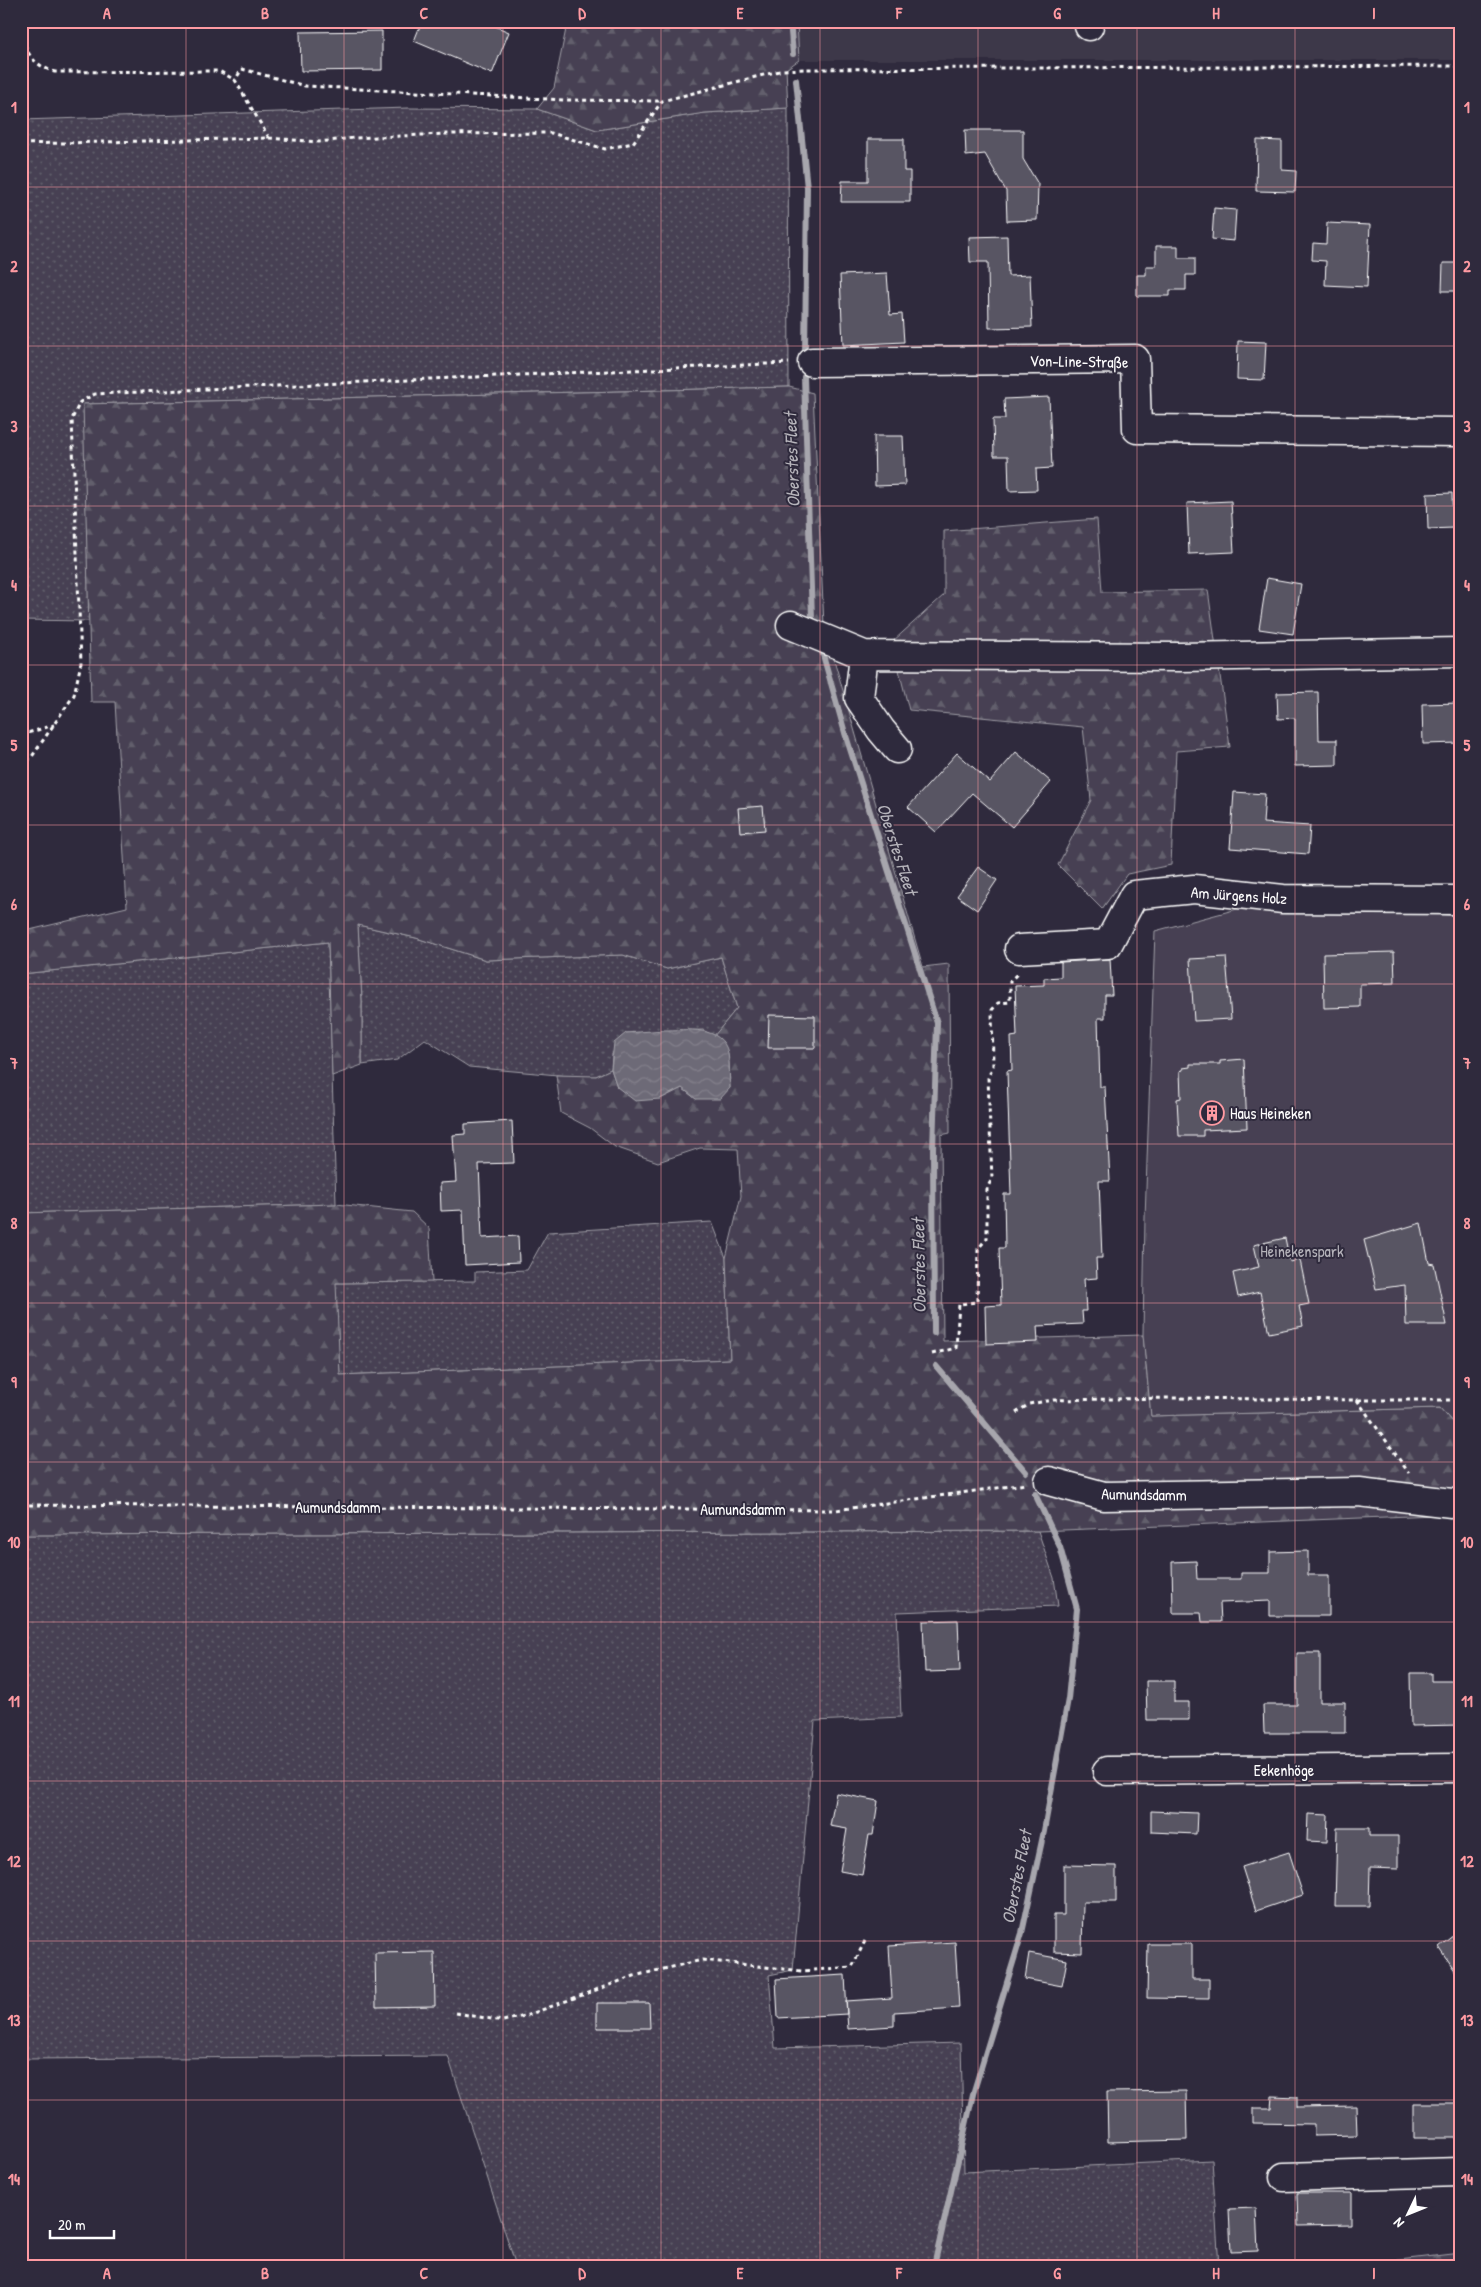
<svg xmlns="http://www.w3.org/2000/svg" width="1481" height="2287" font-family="'Patrick Hand',sans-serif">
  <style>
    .built { fill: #3c3749 }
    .grass { fill: url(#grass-dots); stroke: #a2a0a8 }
    .forest { fill: url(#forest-firs); stroke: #a2a0a8 }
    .park { fill: #464152; stroke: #a2a0a8 }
    .water { fill: url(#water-waves); stroke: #a7a6ad }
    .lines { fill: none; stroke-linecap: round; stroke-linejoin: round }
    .stream { stroke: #a7a6ad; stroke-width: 6 }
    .building { fill: #595564; stroke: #fff }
    .minor-casing { stroke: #fff; stroke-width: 31 }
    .path { stroke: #fff; stroke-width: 3; stroke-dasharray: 4 4; stroke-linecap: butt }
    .minor { stroke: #2f2a3d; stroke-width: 28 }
    .grid { fill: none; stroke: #ff9aa2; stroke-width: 1; stroke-opacity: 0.55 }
    .labels { text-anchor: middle; stroke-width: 4; stroke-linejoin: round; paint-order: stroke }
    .street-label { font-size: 16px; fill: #fff; stroke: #2f2a3d }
    .poi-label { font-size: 16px; fill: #fff; stroke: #2f2a3d; text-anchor: start }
    .park-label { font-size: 16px; fill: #b5b3ba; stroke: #2f2a3d }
    .water-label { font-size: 18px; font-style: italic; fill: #b6b4bb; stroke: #2f2a3d }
    .neatline { fill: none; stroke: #ff9aa2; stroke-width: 2 }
    .grid-label { font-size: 16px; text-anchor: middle; font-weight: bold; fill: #ff9aa2 }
  </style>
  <defs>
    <pattern id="grass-dots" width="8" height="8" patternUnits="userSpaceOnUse" patternTransform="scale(1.25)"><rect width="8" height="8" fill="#464152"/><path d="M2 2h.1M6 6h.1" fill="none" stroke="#625e6c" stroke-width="1.8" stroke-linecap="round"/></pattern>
    <pattern id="forest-firs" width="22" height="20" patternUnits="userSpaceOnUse" patternTransform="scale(1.25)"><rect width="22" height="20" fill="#464152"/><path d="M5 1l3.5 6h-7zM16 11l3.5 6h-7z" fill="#625e6c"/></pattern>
    <pattern id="water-waves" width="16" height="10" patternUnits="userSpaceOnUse" patternTransform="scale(1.25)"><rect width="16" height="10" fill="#6d6a77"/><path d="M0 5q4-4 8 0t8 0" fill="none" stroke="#83808b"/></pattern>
  </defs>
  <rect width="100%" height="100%" fill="#2f2a3d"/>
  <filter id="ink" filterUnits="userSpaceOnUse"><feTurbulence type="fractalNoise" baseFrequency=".02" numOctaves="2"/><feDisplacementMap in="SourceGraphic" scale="10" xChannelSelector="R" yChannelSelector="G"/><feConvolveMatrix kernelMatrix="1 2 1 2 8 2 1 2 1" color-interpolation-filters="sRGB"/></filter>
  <g filter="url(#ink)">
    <path class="built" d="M797,21H1460V60H799Z"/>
    <path class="grass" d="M408,108L537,109L597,130L705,113L788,108L789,387L84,404L89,621L21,620V120Z
      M358,925L416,938L486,960L623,955L667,969L721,957L737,1008L714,1036L703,1030L626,1033L612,1054L611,1069L596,1076L580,1077L469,1067L425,1039L397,1060L362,1065V1001Z
      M328,942L336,1204L21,1213V974Z
      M712,1222L726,1258L730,1359L340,1375L335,1283L475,1281V1272L527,1270L548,1232Z
      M1038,1531L1054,1578L1058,1606L897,1612L901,1717L815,1721L793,1970L769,1975L775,2048L961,2043L964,2172L1212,2160L1219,2266H516L448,2056L21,2059V1535Z"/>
    <path class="forest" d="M547,21H797L799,60L786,69L788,108L705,113L597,130L537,109L554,88L566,29Z
      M789,387L813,393L824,625L923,967L949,964L950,1133L941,1135L943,1341L1143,1335L1151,1416L1440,1408L1460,1431V1514L1038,1531L21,1535V1213L336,1204L412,1212L429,1228L432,1282L336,1283L340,1375L730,1359L726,1258L741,1196L738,1149L700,1148L658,1162L615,1147L590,1128L561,1113L556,1075L596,1076L611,1069L617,1087L660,1099L682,1088L696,1099L730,1088C729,1071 732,1046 714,1036L737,1008L721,957L667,969L623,955L486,960L416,938L358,925L362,1001V1065L332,1076L328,942L21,974V932L127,907L115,702H91L83,404Z
      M1097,519L1102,592L1208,590L1230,747L1176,751L1171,865L1127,874L1102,909L1058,865L1091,800L1083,727L909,710L892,642L944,595V531Z
      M1460,2253V2266H1375V2263Z"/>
    <path class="park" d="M1241,908H1350L1460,916V1431L1440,1408L1151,1416L1143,1335L1145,1218L1155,931Z"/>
    <path class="water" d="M664,1030C686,1030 722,1025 728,1053C730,1064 729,1077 730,1088L720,1099H696L682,1088L660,1099L635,1101L617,1087L611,1069L614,1043L626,1033Z"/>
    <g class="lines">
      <path class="stream" d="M790,21L793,54
        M796,80L807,188L805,352
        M804,377L812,618L814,625
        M820,644L845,733L937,1023L933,1149L934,1333
        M936,1366L1026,1472
        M934,2266L973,2094L1022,1933L1044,1831L1068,1699L1077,1609L1060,1547L1035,1494"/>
    </g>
    <path class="building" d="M422,21H483L509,32L492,74L414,41Z
      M382,31V70L301,71L300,32Z
      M965,130H1023V159L1038,184L1037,220L1007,221L1006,191L985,154L966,156Z
      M868,139H904V171H910V202H841L842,181H868Z
      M1257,140L1282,141V170L1296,171L1295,192L1256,191Z
      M1214,208L1236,210L1234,241L1212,239Z
      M1327,223L1370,225L1367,287L1325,285L1326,261L1312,260L1313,243L1326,244Z
      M1007,236L1008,276L1030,275L1032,327L989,328L988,262H970L969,237Z
      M1156,246H1178V258H1195V275H1186V290H1170V296H1137V275H1146V266H1156Z
      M1443,263H1460V291H1442Z
      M887,273L890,315L902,314L904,342L843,345L840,275Z
      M1238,341L1266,342L1264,380L1237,379Z
      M1049,397L1052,468L1036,469L1037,490L1009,491L1008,456H994L993,419H1005L1004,399Z
      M874,436H903L905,485L875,486Z
      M1452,493L1453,528L1428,529L1427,494Z
      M1231,501L1234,552L1189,554L1187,503Z
      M1267,578L1301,584L1293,634L1259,629Z
      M1318,692L1319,740H1337V765L1295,766V718L1278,719L1277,693Z
      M1460,703V743L1423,744L1422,704Z
      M1016,752L1051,782L1012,827L972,793L936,832L908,807L957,753L990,782Z
      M1234,792L1265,794L1263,823L1310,826L1308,854L1230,848Z
      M763,806L765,830L740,832L738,808Z
      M978,867L997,880L977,910L957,896Z
      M1394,952L1395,983L1360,984V1007L1324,1008L1323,954Z
      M1226,957L1231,1019L1194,1021L1190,959Z
      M1110,959L1112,995H1105V1018H1098L1100,1087H1105L1110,1181H1099L1102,1258H1096L1097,1278L1084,1279L1086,1311H1082L1083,1324L1037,1326L1038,1342L986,1344L985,1306L1001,1305L999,1248H1005L1004,1194H1011L1007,1071L1012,1070L1011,1037L1017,1036L1015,986L1044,985V978L1061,977V962Z
      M769,1015L815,1016V1048H768Z
      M1244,1059L1247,1128L1203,1130V1136H1179L1177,1099L1181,1098L1180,1071L1183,1070V1068L1190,1067V1064H1220V1061Z
      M512,1121L514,1163L479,1164L482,1238L518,1236L519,1262L465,1265L463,1210L441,1211L440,1183L456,1182L453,1135L465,1134V1124Z
      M1421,1223L1429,1263L1434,1264L1447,1325H1406L1405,1285L1376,1289L1364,1240Z
      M1285,1238L1290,1262L1300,1260L1309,1304L1299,1306L1303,1326L1269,1333L1260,1292L1238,1297L1233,1273L1259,1267L1254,1245Z
      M1308,1551V1575H1329V1616H1270V1601L1220,1603L1221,1622H1202L1201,1613H1173L1172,1562L1196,1561L1197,1579H1241V1573H1270V1552Z
      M958,1620L960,1671L925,1672L923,1621Z
      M1297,1653H1320V1702H1345V1733H1264L1263,1705H1297Z
      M1410,1673H1431V1681H1460V1725L1411,1726Z
      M1146,1681H1174V1702H1189V1720H1147Z
      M836,1793L878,1801L873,1835H869L862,1875L840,1871L847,1829L830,1826Z
      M1151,1811L1197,1813L1196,1834L1151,1832Z
      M1308,1814L1328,1815L1327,1842L1307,1841Z
      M1337,1828H1369V1836H1398V1869L1370,1868L1369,1906H1335Z
      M1289,1852L1303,1895L1256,1911L1242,1867Z
      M1064,1865L1116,1866V1902H1083L1082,1953L1054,1952V1915H1064Z
      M1460,1930V1978L1439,1947Z
      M955,1942L959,2008L894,2012V2026L848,2029L846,2001L892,1998L889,1946Z
      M1148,1944H1192V1979H1209V1999L1147,1998Z
      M434,1952L435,2006L376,2007L375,1953Z
      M1029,1953L1067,1960L1062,1986L1025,1979Z
      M845,1975L847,2014L778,2018L776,1979Z
      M597,2003H649L650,2028H597Z
      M1186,2091L1187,2140L1108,2142L1107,2092Z
      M1272,2096L1297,2097V2107L1356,2106L1357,2135L1314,2136V2124L1253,2123V2108H1271Z
      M1414,2103H1460V2138H1414Z
      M1297,2193H1351V2225L1298,2226Z
      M1256,2208L1258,2251L1231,2252L1229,2209Z"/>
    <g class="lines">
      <g class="minor-casing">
        <path id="minor" d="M1089,21V26
          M812,362L1135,359L1137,429L1460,432
          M791,625L864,655
          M897,749L881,730L859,698L864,655L1180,657L1460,652
          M1019,949L1108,944L1134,895L1194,889L1283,899L1460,900
          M1049,1481L1104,1496L1359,1492L1460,1504
          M1107,1771L1460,1768
          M1284,2177L1460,2172"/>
      </g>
      <path class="path" d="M22,21C22,47 29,64 55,72L219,71L235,80
        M269,138L235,80L242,69L305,86L565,100L661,101
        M21,144L269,138L319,142L354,138L446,134L551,133L605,149L633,143L662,101L783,70L804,69L1460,66
        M21,735L54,725
        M21,767L31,758L74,695L81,663L72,419L80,402L95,394L789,363
        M932,1354L956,1348L959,1304L977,1302L978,1249L987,1238V1188L992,1179L988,1078L993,1066L992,1010L998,1003L1010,1002V981L1019,972
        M1358,1400H1460
        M1016,1413L1029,1404L1053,1400L1172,1398L1357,1400L1409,1473
        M21,1505L836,1510L1026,1484
        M456,2013L503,2021L528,2015L634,1976L702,1960L802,1971L852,1967L866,1939"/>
      <use href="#minor" class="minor"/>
    </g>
  </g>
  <path class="grid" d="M186,21V2266M344,21V2266M503,21V2266M661,21V2266M820,21V2266M978,21V2266M1137,21V2266M1295,21V2266M21,187H1460M21,346H1460M21,506H1460M21,665H1460M21,825H1460M21,984H1460M21,1144H1460M21,1303H1460M21,1462H1460M21,1622H1460M21,1781H1460M21,1941H1460M21,2100H1460"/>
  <defs>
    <g id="building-ring" transform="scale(1.25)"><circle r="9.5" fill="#2f2a3d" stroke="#ff9aa2" stroke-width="1.5"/><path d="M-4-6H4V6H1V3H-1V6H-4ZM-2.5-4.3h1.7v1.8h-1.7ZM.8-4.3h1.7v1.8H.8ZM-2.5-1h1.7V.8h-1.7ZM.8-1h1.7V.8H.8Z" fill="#ff9aa2"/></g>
  </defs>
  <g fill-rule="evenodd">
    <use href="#building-ring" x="1212" y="1113"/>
  </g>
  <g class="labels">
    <g class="street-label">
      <text transform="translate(1079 361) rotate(1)" y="6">Von-Line-Straße</text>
      <text transform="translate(1239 895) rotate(4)" y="6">Am Jürgens Holz</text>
      <text transform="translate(1144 1494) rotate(1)" y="6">Aumundsdamm</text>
      <text x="338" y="1513">Aumundsdamm</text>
      <text x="743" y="1515">Aumundsdamm</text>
      <text x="1284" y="1776">Eekenhöge</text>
    </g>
    <g class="poi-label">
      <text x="1230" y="1119">Haus Heineken</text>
    </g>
    <g class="park-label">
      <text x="1302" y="1257">Heinekenspark</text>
    </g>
    <g class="water-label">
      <text transform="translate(792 460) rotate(-92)" y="6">Oberstes Fleet</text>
      <text transform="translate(897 849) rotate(72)" y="6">Oberstes Fleet</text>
      <text transform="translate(919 1266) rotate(-91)" y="6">Oberstes Fleet</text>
      <text transform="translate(1017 1877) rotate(-79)" y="6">Oberstes Fleet</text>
    </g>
  </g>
  <rect width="1481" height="2287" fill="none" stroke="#2f2a3d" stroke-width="55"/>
  <g transform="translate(1408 2214) rotate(227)" stroke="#2f2a3d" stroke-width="4" paint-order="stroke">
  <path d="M0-4L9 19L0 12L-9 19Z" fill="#ffffff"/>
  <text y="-8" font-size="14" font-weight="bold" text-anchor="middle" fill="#ffffff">N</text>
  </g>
  <path d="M50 2230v8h64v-8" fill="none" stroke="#ffffff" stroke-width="2.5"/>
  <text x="58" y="2230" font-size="15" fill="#ffffff" stroke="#2f2a3d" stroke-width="4" paint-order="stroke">20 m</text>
  <rect x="28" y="28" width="1426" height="2232" class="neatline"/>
  <g class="grid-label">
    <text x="107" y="19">A</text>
    <text x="265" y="19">B</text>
    <text x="424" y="19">C</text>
    <text x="582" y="19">D</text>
    <text x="740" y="19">E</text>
    <text x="899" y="19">F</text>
    <text x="1057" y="19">G</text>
    <text x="1216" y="19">H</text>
    <text x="1374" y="19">I</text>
    <text x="14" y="113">1</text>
    <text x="1467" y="113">1</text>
    <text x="14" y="272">2</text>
    <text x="1467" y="272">2</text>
    <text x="14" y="432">3</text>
    <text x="1467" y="432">3</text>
    <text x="14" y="591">4</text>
    <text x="1467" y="591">4</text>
    <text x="14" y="751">5</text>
    <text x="1467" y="751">5</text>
    <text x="14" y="910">6</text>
    <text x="1467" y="910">6</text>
    <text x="14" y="1069">7</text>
    <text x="1467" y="1069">7</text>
    <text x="14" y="1229">8</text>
    <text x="1467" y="1229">8</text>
    <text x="14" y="1388">9</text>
    <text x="1467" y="1388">9</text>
    <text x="14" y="1548">10</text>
    <text x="1467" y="1548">10</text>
    <text x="14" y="1707">11</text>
    <text x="1467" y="1707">11</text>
    <text x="14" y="1867">12</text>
    <text x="1467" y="1867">12</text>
    <text x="14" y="2026">13</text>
    <text x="1467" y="2026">13</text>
    <text x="14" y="2185">14</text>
    <text x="1467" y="2185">14</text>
    <text x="107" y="2279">A</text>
    <text x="265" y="2279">B</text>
    <text x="424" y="2279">C</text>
    <text x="582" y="2279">D</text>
    <text x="740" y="2279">E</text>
    <text x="899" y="2279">F</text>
    <text x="1057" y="2279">G</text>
    <text x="1216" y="2279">H</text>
    <text x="1374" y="2279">I</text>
  </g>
</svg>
